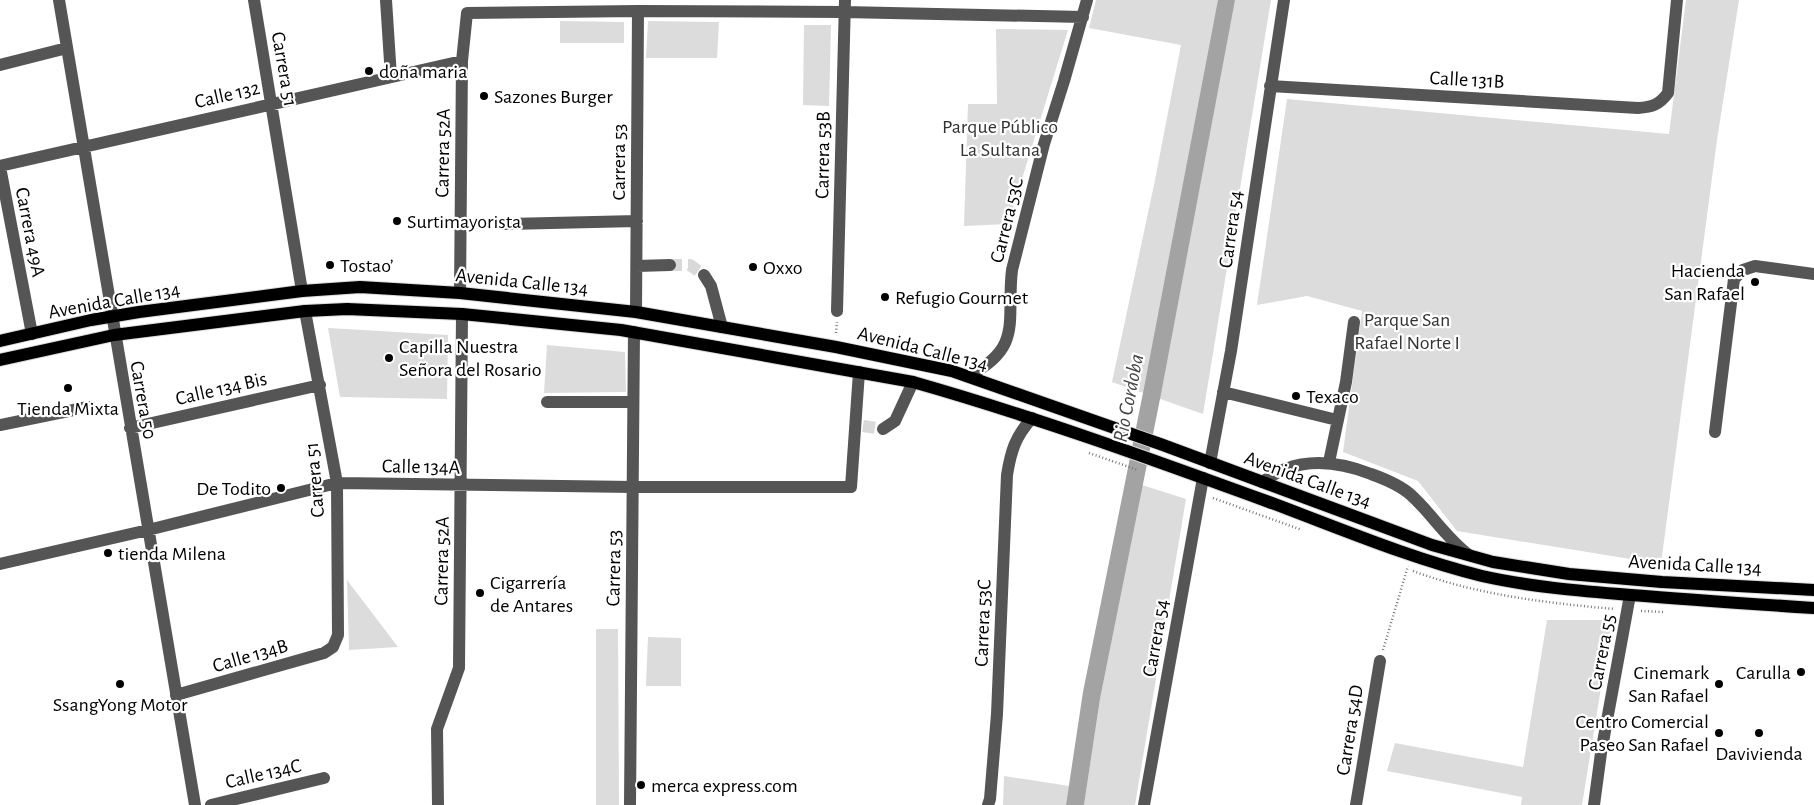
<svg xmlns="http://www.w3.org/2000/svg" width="1814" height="805" font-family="'Alegreya Sans',sans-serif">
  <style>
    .green { fill: #dcdcdc }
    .water { fill: #a3a3a3 }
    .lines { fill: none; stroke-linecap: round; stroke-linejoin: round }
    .minor-tunnel { stroke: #d9d9d9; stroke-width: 12; stroke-dasharray: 12 6; stroke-linecap: butt }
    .major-casing { stroke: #dbdbdb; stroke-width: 14 }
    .path { stroke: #777; stroke-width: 2.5; stroke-dasharray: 1 2.5; stroke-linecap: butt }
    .minor { stroke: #555; stroke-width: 12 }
    .major { stroke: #000; stroke-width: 12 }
    .poi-dot { fill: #000; stroke: #fff; stroke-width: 2 }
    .labels { text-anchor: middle; stroke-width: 4.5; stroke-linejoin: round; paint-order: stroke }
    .street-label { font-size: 20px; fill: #000; stroke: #fff }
    .poi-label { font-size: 20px; fill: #000; stroke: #fff; text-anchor: start }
    .park-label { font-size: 20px; fill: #333; stroke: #fff }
    .water-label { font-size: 21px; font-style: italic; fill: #444; stroke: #fff }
  </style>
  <rect width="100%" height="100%" fill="#fff"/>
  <path class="green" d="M1096,0H1271L1203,414L1112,382L1155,180L1181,45L1089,28Z
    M1686,0H1739L1717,140L1661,564L1457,531L1418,481L1343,452L1362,311L1307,296L1257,305L1287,99L1669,134Z
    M560,21L624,22V43H560Z
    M648,21L719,22L717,58H646Z
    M804,25H831L829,106L803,105Z
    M996,29L1068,30L1008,224L964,226L968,104H997Z
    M328,328L448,335L447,399L340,397Z
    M547,345L625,352L626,392L544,393Z
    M1142,485L1186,499L1135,805H1084L1100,699Z
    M347,580L398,647L349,650Z
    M1547,620H1612L1582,805H1521L1522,797L1387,771L1395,743L1523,767Z
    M596,629H618L619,805H596Z
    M648,637L681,638V686H646Z
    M1004,776L1069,786L1066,805H1003Z"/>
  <path class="water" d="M1218,0H1235L1161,394L1100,699L1084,805H1066L1083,692L1144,388Z"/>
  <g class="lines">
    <path class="minor-tunnel" d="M670,265H690L704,275
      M863,426L883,429"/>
    <g class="major-casing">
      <path id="major" d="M0,341L91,320L139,312L302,291L360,287L460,293L636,312L836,347L952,371L1163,445L1432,545L1493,562L1569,574L1662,582L1814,590
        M0,360L114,335L305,311L347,309L462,314L621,330L913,382C1033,416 1151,459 1269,502C1339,528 1409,558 1482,576C1531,587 1581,591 1631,595C1692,600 1753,604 1814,608"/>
    </g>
    <path class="path" d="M836,333L837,322
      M1089,453L1138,470
      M1213,498L1302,530
      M1413,571C1478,595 1546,603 1615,609
      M1641,611L1665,612
      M1383,650L1408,566"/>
    <path class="minor" d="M59,0L195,805
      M254,0L302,291
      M386,0L391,77
      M0,65L67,48
      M1270,86L1638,108C1652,107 1659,105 1668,93L1677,0
      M0,166L462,61
      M0,167L32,334
      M503,224L637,221
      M637,266L670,265
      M704,275L711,286L722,327
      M460,293L462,61L467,13L638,11L844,12L1083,17
      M837,311L845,0
      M636,312L638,11
      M968,376C1024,347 1006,321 1012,270L1044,144L1064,81L1087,0
      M1223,392L1337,420
      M547,402H633
      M0,425L88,407
      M130,428L320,385
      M883,429L895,421L913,382
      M1715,432L1734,279L1743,270L1755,266L1814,274
      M1329,462L1346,382L1354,322
      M1210,463L1231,351L1284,0
      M1262,482C1269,478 1277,472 1285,469C1314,458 1343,463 1371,474C1385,479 1400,485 1411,495C1432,514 1446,538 1469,555
      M0,564L148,530L337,483L633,487H851L859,372
      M176,695L324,653L333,647L338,635L337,483L305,311
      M211,805L324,778
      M438,805L437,729L459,668L462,314
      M630,805L634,332
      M988,805L990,799L997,714L1007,475C1011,451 1015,437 1032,418
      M1144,805L1203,478
      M1356,805L1380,661
      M1594,805L1601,753L1630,595"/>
    <use href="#major" class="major"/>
  </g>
  <g class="poi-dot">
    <circle cx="369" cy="71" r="5"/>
    <circle cx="484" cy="96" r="5"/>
    <circle cx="397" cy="221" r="5"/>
    <circle cx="330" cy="265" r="5"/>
    <circle cx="753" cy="267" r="5"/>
    <circle cx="1755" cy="282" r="5"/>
    <circle cx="885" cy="297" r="5"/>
    <circle cx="389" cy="358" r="5"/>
    <circle cx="68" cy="388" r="5"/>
    <circle cx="1296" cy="396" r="5"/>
    <circle cx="281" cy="488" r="5"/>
    <circle cx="108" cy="553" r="5"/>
    <circle cx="480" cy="593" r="5"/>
    <circle cx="1801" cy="672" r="5"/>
    <circle cx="120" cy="684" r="5"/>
    <circle cx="1719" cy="684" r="5"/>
    <circle cx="1719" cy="733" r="5"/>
    <circle cx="1759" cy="733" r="5"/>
    <circle cx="641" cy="785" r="5"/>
  </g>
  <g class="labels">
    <g class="street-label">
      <text transform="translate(285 69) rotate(80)" y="7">Carrera 51</text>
      <text transform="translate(1467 79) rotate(3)" y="7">Calle 131B</text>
      <text transform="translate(227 94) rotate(-13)" y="7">Calle 132</text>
      <text transform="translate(442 153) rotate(-89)" y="7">Carrera 52A</text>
      <text transform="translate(822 155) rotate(-89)" y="7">Carrera 53B</text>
      <text transform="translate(618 162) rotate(-90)" y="7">Carrera 53</text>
      <text transform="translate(1006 220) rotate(-76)" y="7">Carrera 53C</text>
      <text transform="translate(1230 229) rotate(-82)" y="7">Carrera 54</text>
      <text transform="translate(31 232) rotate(79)" y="7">Carrera 49A</text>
      <text transform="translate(522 281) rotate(6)" y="7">Avenida Calle 134</text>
      <text transform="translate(114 300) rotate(-10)" y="7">Avenida Calle 134</text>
      <text transform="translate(923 348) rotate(14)" y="7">Avenida Calle 134</text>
      <text transform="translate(221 388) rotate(-13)" y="7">Calle 134 Bis</text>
      <text transform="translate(144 400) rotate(80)" y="7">Carrera 50</text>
      <text transform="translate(421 466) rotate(1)" y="7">Calle 134A</text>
      <text transform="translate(1308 479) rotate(20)" y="7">Avenida Calle 134</text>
      <text transform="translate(314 480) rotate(-95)" y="7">Carrera 51</text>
      <text transform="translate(441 561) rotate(-89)" y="7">Carrera 52A</text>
      <text transform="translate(1695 564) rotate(3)" y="7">Avenida Calle 134</text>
      <text transform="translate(613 568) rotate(-89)" y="7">Carrera 53</text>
      <text transform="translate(982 623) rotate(-88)" y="7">Carrera 53C</text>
      <text transform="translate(1155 638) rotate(-80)" y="7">Carrera 54</text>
      <text transform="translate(1601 652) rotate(-79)" y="7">Carrera 55</text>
      <text transform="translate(250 655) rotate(-16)" y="7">Calle 134B</text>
      <text transform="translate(1349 730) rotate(-81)" y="7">Carrera 54D</text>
      <text transform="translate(263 773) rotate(-13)" y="7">Calle 134C</text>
    </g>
    <g class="poi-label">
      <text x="379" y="78">doña maria</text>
      <text x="494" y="103">Sazones Burger</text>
      <text x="407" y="228">Surtimayorista</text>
      <text x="340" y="272">Tostao’</text>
      <text x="763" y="274">Oxxo</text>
      <text x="1745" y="277" text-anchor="end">Hacienda<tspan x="1745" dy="23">San Rafael</tspan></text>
      <text x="895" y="304">Refugio Gourmet</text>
      <text x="399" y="353">Capilla Nuestra<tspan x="399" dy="23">Señora del Rosario</tspan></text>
      <text x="1306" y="403">Texaco</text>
      <text x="68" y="415" text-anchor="middle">Tienda Mixta</text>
      <text x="271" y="495" text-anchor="end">De Todito</text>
      <text x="118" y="560">tienda Milena</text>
      <text x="490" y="589">Cigarrería<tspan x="490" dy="23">de Antares</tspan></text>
      <text x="1709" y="679" text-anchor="end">Cinemark<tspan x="1709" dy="23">San Rafael</tspan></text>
      <text x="1791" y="679" text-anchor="end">Carulla</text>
      <text x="120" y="711" text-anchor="middle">SsangYong Motor</text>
      <text x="1709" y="728" text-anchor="end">Centro Comercial<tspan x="1709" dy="23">Paseo San Rafael</tspan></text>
      <text x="1759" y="760" text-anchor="middle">Davivienda</text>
      <text x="651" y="792">merca express.com</text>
    </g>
    <g class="park-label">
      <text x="1000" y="133">Parque Público<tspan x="1000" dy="23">La Sultana</tspan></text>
      <text x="1407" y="326">Parque San<tspan x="1407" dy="23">Rafael Norte I</tspan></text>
    </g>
    <g class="water-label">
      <text transform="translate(1128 398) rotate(-79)" y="7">Rio Cordoba</text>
    </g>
  </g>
</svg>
